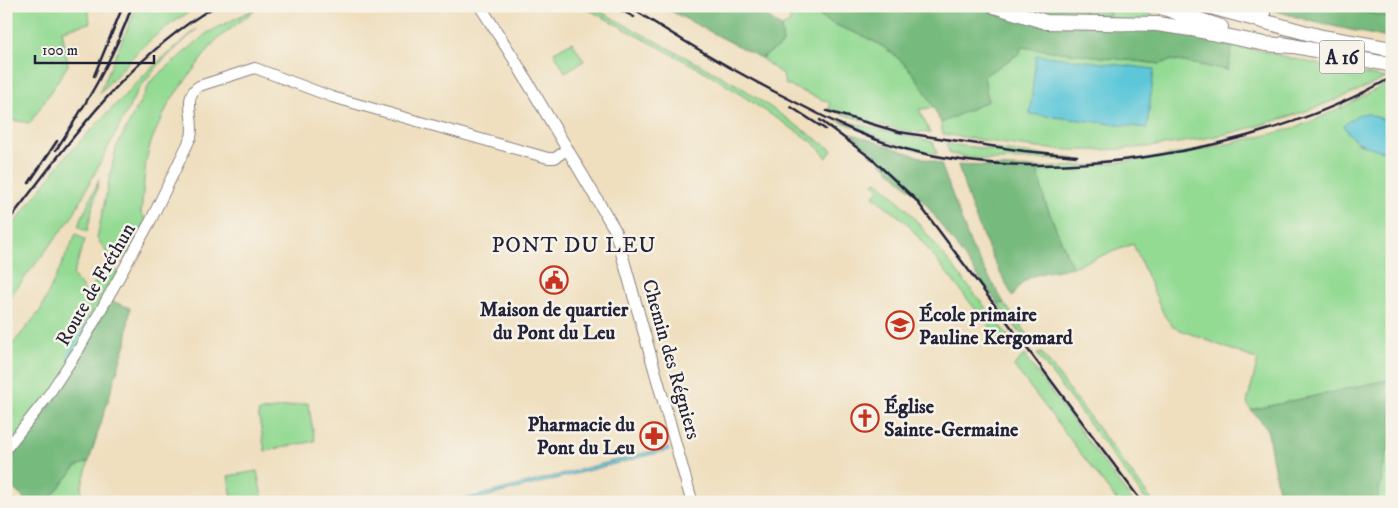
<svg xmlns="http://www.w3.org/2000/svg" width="1398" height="508" font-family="'IM FELL DW Pica',serif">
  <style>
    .green { fill: #93da93; stroke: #5a7e67 }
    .forest { fill: #76ba7d; stroke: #4c6e5c }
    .water { fill: #5dc7d9; stroke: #40748a }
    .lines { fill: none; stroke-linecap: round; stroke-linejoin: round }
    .stream { stroke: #5dc7d9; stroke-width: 2.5 }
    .tertiary-casing { stroke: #88807d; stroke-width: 12 }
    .secondary-casing { stroke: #88807d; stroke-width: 13 }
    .motorway-casing { stroke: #88807d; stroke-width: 16 }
    .tertiary { stroke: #fff; stroke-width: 10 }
    .secondary { stroke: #fff; stroke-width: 11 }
    .motorway { stroke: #fff; stroke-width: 14 }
    .rail { stroke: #22223b; stroke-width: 2.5 }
    .labels { text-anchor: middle; stroke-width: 5; stroke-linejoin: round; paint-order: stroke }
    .shield { fill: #f7f3e8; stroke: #62616f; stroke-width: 1 }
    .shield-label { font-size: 19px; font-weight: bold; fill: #22223b }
    .street-label { font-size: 20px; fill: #22223b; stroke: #f7f3e8 }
    .poi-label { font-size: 20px; font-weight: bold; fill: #22223b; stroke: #f7f3e8; text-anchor: start }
    .quarter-label { font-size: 22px; letter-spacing: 1px; fill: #22223b; stroke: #f7f3e8 }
  </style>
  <rect width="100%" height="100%" fill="#f7f3e8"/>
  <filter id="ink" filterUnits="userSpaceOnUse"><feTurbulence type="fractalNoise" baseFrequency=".02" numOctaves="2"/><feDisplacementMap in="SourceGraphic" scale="10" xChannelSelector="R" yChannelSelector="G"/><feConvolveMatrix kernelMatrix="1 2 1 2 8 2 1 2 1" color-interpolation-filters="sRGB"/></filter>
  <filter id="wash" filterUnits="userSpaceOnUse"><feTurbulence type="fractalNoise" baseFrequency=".0096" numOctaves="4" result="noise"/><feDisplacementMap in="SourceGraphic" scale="20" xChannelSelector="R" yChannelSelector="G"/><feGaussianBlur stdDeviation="1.12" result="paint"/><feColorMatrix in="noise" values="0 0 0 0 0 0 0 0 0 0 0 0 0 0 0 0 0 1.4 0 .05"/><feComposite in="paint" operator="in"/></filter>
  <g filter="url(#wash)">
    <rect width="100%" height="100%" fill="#efdfbf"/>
    <path class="green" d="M6,6H88L90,23L62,30L68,65L30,123L6,119Z
      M137,6H198L165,28L140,49L99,94Z
      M260,6L215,41L170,101L152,139L146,160L141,213L147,221L126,258L117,260L110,258L97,238L116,148L151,81L207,33Z
      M582,6H590L741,87L832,150L827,158L814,143L711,75Z
      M789,6H810C823,23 844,28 863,36C896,51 919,75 934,108L919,109L930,133L906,131L864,121L829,109L830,103L785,84L783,75L761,58L783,44L781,27L790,23Z
      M1111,6H1123L1171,21L1107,28Z
      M1333,6H1392V18Z
      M197,29L161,62L138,90L72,217L6,302V234L66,156L152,67Z
      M572,42L584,61L565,72L554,52Z
      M1233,44L1346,71L1386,78C1289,124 1182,152 1075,150C1031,150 986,140 943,134L941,123L988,101L984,76L1020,53L1021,47L1160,64L1172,60L1227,70Z
      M1392,81V123L1366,113L1355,142L1392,154V379L1251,410L1247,403L1258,360L1173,327L1164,315L1133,244L1072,267L1045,202L1037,168C1107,166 1176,157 1244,140C1261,136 1279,133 1296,127C1329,116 1361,97 1392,81Z
      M835,119L933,142L937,154L900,146Z
      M946,144L1077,159L986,160L950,154Z
      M99,180L87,232L78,226Z
      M878,181L906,208L1021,352L1007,349L907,223L873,196L879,190L873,183Z
      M76,234L85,240L73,275L87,294L102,272L115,269L118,273L104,299L111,301L47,411L6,456V352L40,311Z
      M1004,303L1036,346L1031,347L998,304Z
      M1042,353L1153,502H1147L1037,354Z
      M1024,355L1133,502H1118L1014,366Z
      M308,403L315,441L265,451L258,412Z
      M1392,445V502H1377L1386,454Z
      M89,461L81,488L85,502H47L76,467Z
      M257,471L263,502H233L228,476Z"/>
    <path class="forest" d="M661,6H753L781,27L783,44L761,58Z
      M810,6H1111L1107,28L1155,29L1233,44L1228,70L1172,60L1160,64L1021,47L1020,53L984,76L988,101L941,123C922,82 907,56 863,36C845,28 823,23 810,6Z
      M1260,6H1333L1392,18V39L1310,21Z
      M850,133L941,164L971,246L1004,303L998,304L926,204Z
      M958,165L1037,168L1045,202L1072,267C1047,274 1025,270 1013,297C989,254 971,212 958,165Z
      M111,301L130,308L126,343L89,461L76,467L47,502H28L6,482V456L47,411Z
      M1392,379V445L1386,454L1377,502H1280L1267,428L1251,410Z"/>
    <path class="water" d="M1036,55L1154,69L1147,128L1030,114Z
      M1366,113L1392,123V154C1373,147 1352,146 1344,125L1357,115Z
      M668,447L669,450L465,502H453Z"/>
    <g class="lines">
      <path class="stream" d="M68,356L92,316"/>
    </g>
  </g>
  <g filter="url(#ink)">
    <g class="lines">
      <g class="tertiary-casing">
        <path id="tertiary" d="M6,449L45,400L79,349L150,222L191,137C196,120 181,97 199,86L255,68L332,97L548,158H555L568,149"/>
      </g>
      <g class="secondary-casing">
        <path id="secondary" d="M480,6L514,59L615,230L692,502"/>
      </g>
      <g class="motorway-casing">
        <path id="motorway" d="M994,6L1046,22L1157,24L1191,29L1265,44L1292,46
          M1158,6L1221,27
          M1207,6L1322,37L1392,49
          M1240,6L1263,13
          M1283,44L1392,65"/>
      </g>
      <use href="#tertiary" class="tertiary"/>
      <use href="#secondary" class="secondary"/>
      <use href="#motorway" class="motorway"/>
      <path class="rail" d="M613,6L634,17
        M628,6C681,40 735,72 791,100C824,117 857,134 892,145C1037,191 1262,153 1392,77
        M94,76L123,6
        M791,107L825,129
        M827,111L899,132L1024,151L1077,156
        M820,120L871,158L916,200L1142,502
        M56,150C86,104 114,58 132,6
        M29,183L57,141
        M9,220C70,142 128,56 216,6"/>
    </g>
  </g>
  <defs>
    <g id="civic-ring" transform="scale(1.4375)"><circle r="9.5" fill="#f7f3e8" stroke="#c8321e" stroke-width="1.5"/><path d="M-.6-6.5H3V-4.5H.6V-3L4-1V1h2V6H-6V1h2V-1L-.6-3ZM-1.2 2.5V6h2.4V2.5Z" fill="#c8321e"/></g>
    <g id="school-ring" transform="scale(1.4375)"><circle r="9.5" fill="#f7f3e8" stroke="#c8321e" stroke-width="1.5"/><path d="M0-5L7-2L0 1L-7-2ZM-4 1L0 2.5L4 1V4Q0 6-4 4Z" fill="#c8321e"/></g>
    <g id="church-ring" transform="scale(1.4375)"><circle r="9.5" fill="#f7f3e8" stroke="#c8321e" stroke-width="1.5"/><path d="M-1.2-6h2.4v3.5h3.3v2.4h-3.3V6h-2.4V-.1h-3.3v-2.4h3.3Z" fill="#c8321e"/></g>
    <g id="pharmacy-ring" transform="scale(1.4375)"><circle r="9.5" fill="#f7f3e8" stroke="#c8321e" stroke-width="1.5"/><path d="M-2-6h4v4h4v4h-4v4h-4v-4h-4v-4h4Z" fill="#c8321e"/></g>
  </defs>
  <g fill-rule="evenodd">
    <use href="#civic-ring" x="554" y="280"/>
    <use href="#school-ring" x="900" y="325"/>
    <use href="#church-ring" x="865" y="418"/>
    <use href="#pharmacy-ring" x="654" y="436"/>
  </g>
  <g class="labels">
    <rect class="shield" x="1319.5" y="40.5" width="45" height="33" rx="4"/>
    <g class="shield-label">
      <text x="1342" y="64">A 16</text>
    </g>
    <g class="street-label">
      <text transform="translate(95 284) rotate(-60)" y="7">Route de Fréthun</text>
      <text transform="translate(672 359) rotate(74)" y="7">Chemin des Régniers</text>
    </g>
    <g class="poi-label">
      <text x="554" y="316" text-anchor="middle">Maison de quartier<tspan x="554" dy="23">du Pont du Leu</tspan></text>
      <text x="919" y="321">École primaire<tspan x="919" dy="23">Pauline Kergomard</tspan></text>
      <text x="884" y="413">Église<tspan x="884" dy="23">Sainte-Germaine</tspan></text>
      <text x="635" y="431" text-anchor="end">Pharmacie du<tspan x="635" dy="23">Pont du Leu</tspan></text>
    </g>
    <g class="quarter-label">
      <text x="574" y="252">PONT DU LEU</text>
    </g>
  </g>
  <rect width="1398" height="508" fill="none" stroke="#f7f3e8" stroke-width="25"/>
  <path d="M35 55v8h119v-8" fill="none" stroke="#22223b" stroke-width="2.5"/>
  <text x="42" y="55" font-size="15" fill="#22223b" stroke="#f7f3e8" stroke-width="4" paint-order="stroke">100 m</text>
</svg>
